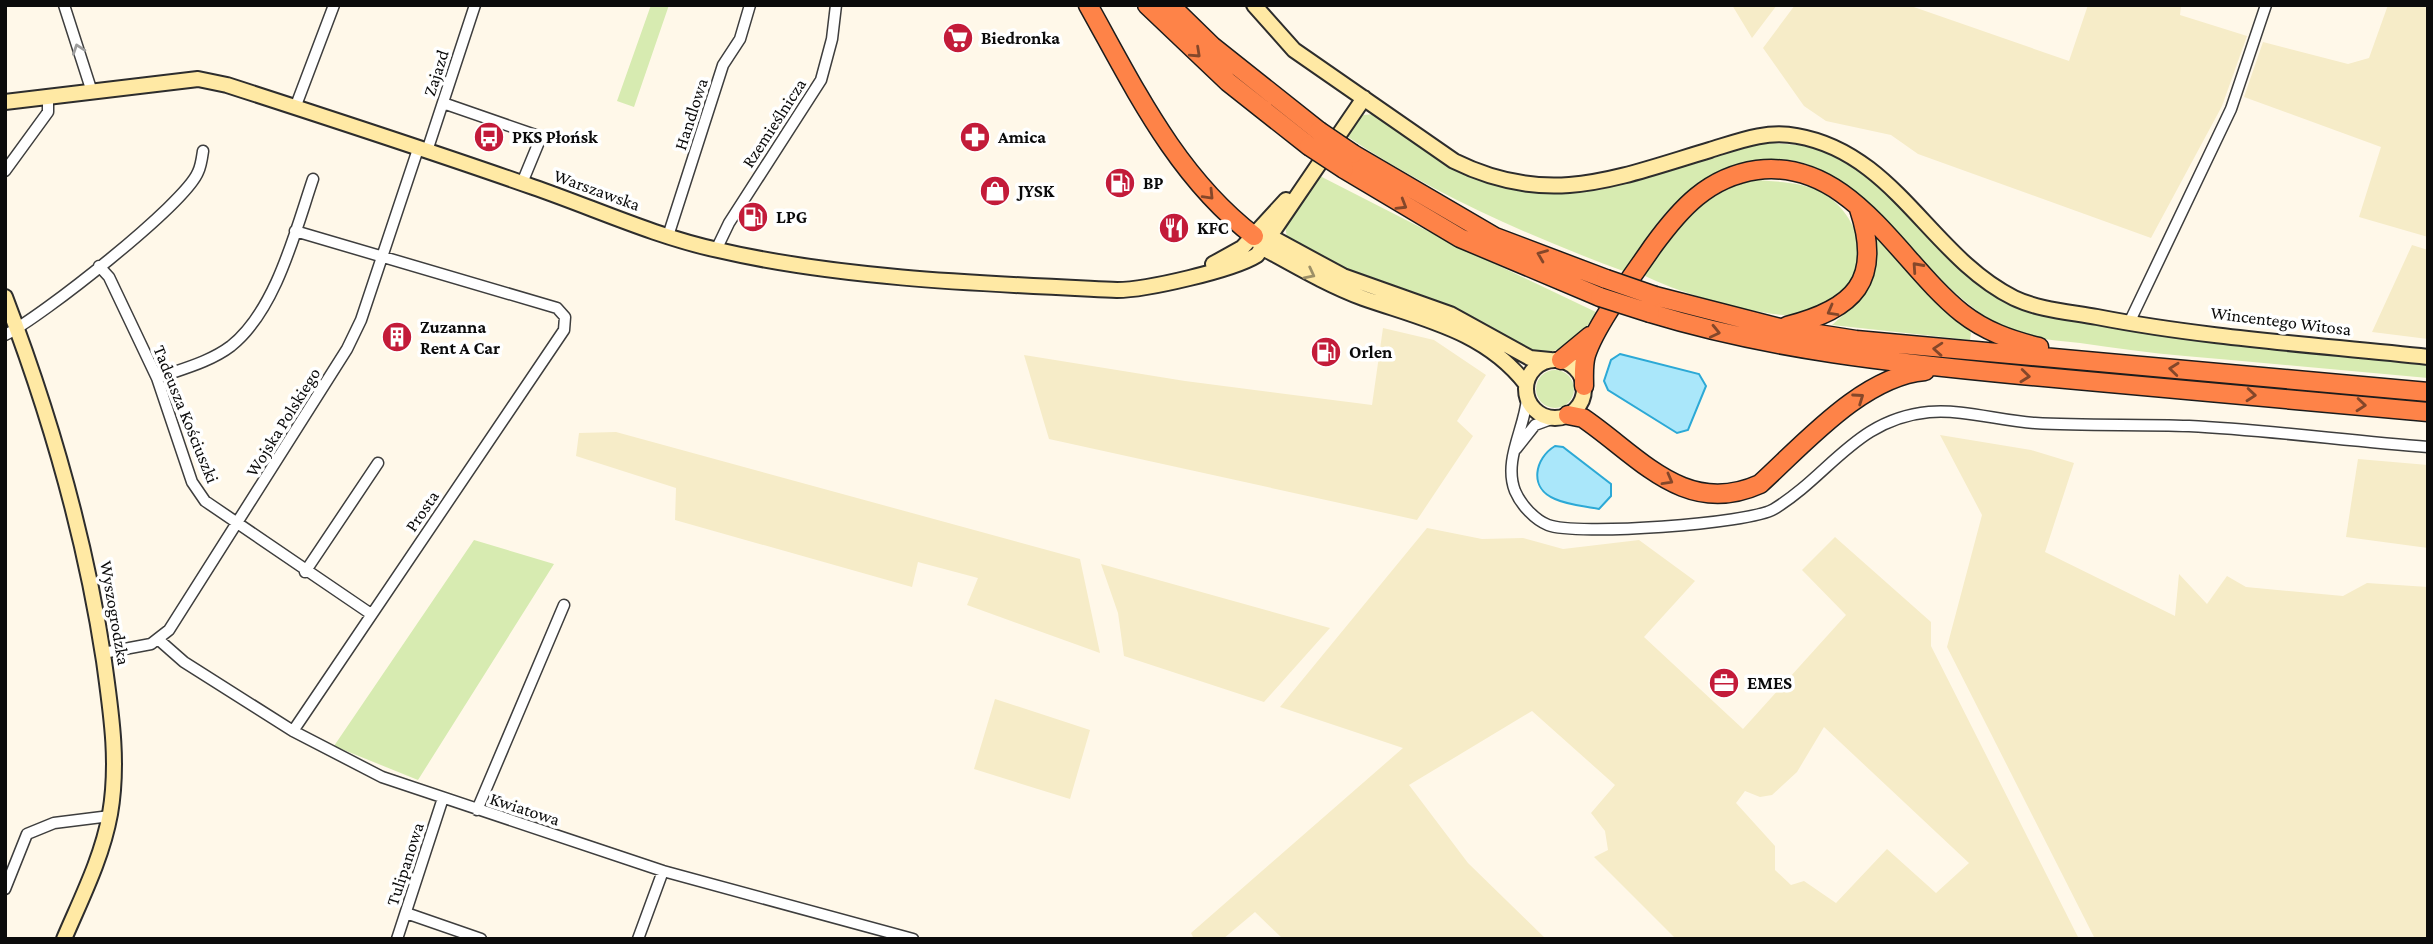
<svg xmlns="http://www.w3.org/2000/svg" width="2433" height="944" font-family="'Crimson Pro',serif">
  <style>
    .farmland { fill: #f6ecc8; fill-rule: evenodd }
    .green { fill: #d7ebb1 }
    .water { fill: #aae7fa; stroke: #2ca9d6; stroke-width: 2 }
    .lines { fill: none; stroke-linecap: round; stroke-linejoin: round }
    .street-casing { stroke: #3e3e3e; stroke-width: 13 }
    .secondary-casing { stroke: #2d2d2d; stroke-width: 18 }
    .highway-casing { stroke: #1c1c1c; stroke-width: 21 }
    .street { stroke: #fff; stroke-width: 10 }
    .secondary { stroke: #ffe9a4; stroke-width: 14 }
    .highway { stroke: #fe8348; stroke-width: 18 }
    .highway-bridge-casing { stroke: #1c1c1c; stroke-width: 21; stroke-linecap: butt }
    .highway-bridge { stroke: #fe8348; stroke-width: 18 }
    .oneway { stroke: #9d9d9d }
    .oneway2 { stroke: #84472a }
    .oneway3 { stroke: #9d9067 }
    .labels { text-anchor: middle; stroke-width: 7; stroke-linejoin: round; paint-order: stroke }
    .poi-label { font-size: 18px; font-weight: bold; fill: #0b0b0b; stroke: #fff; text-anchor: start }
    .street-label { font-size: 18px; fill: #0b0b0b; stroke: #fff }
  </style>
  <rect width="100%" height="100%" fill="#fff8e9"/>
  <path class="farmland" d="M1732,5H1777L1752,38Z
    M1795,5H1908L2069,61L2088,5H2181L2180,15L2247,36L2222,106L2151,238L1918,154L1891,135L1826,121L1804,106L1763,48Z
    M2388,5H2428V237L2359,217L2381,147L2244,97L2263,42L2348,64L2369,58Z
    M2412,245L2428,250V339L2372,332Z
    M1383,328L1434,340L1486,375L1457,421L1473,436L1417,520L1049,439L1024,355L1185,381L1372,405Z
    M616,432L1080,559L1100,653L967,605L978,578L918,562L912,587L675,520L676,488L576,456L579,433Z
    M1940,435L2031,450L2074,463L2045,552L2175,616L2179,574L2207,604L2227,576L2246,587L2343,596L2367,583L2428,587V939H2095L1947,647L1982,515Z
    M2358,459L2428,465V548L2346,537Z
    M1427,528L1482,539L1523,538L1563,549L1639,540L1695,581L1644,637L1743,729L1846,615L1802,570L1835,537L1931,622V646L2079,939H1676L1594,857L1608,850L1605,831L1591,813L1615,785L1532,711L1409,785L1468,863L1546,939H1283L1255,912L1223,939H1194L1191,933L1403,748L1280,707ZM1824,727L1969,863L1936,893L1887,849L1836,903L1804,881L1791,885L1775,870V846L1736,803L1745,791L1760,797L1772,795L1797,772Z
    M1101,564L1330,628L1264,702L1124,656L1118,613Z
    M995,699L1090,730L1070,799L974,769Z"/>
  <path class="green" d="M651,5H669L634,107L617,101Z
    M1375,114L1428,153L1469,176L1511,188L1545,193L1600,190L1758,142L1811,146L1843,156L1891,193L1971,279L2015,307L2117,328L2428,365V378C2347,371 2266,363 2185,356C2150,353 2115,348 2080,343C2063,341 2044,340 2028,336C1913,304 1866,124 1738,165C1684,182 1652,224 1626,272C1528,236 1433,194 1345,135L1363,115Z
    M1318,175L1455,245L1598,313C1579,336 1566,353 1534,354L1369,283L1287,239L1285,224Z
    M1758,180C1779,182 1802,182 1821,192C1868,219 1873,281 1823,306C1816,309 1810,314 1803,315C1765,319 1678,293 1643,275C1678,232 1700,190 1758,180Z
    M1881,237L1967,327L1971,333L1970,340L1832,325C1860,302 1875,275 1875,239Z
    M1536 389a19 19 0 1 1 38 0a19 19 0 1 1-38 0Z
    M474,540L554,564L418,780L334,746Z"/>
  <path class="water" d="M1620,354L1699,374L1706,386L1688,430L1677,433L1608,390L1604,381L1611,360Z
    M1555,446L1563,447L1611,484V496L1599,509C1584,506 1568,505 1555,499C1528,488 1535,458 1555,446Z"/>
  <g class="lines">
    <g class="street-casing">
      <path id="street" d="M64,5L92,92
        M443,103L541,137L522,183
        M295,108L334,5
        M427,151L475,5
        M5,171L48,112V99
        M668,236L723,65L740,39L750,5
        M716,250L729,223L821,80L832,39L836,5
        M99,266L109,277L157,378L192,482L205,501L371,614
        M2129,323L2231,109L2266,5
        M5,335C40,318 185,204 198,172C201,166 202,158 203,151
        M157,378C182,369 210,362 231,346C276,310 295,232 313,179
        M1527,398C1525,428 1503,460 1515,491C1521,505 1535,520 1548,525C1576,536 1749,524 1774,509C1831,474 1856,419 1929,412C1964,409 2000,421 2035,423C2086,426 2138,424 2189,426C2269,430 2348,441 2428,447
        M1516,449L1535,425L1554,418
        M305,572L378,463
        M159,640L184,662L293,731L382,777L663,871L913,939
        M103,653L151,644L169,630L347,349L361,320L418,149
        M293,731L564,330L565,317L557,308L295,231
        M477,810L564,605
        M5,889L27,834L54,823L110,816
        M406,913L481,939
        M397,939L443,798
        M638,939L663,871"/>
    </g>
    <g class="secondary-casing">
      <path id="secondary" d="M1254,5L1294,50L1454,161C1549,208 1616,178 1710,150C1739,141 1766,130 1797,136C1895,153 1931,257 2014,298C2039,310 2070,312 2097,317C2205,338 2318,345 2428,357
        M5,102L198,79L227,85C329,118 431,151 533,187C594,208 654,236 718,250C842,279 989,284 1117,290C1146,290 1233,270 1257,255L1364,98
        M1264,237H1271L1343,276L1450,314L1530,358L1550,360
        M1259,243L1263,248C1296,266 1328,285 1363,298C1423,319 1485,331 1526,384
        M1213,264L1242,248L1286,200
        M5,297C50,415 85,536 104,661C111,712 119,762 110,814C102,858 81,899 64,939
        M1526 389a29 29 0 1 1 58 0a29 29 0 1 1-58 0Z"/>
    </g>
    <g class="highway-casing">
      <path id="highway" d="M1088,5C1135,89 1176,176 1254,236
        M1147,5L1228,82L1309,146
        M1170,5L1212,46L1319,131
        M1353,154L1495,237L1606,279
        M1344,169L1460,238L1600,297
        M1655,296L1780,328L1856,340L2428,392
        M1650,313C1771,350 1895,363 2021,375C2156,388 2292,399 2428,412
        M1787,326C1854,309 1883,281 1859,209
        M1561,360L1590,336
        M1584,386C1584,376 1583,365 1586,355C1596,324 1634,274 1653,246C1680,209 1708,177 1757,170C1851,158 1899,263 1962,313C1985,331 2010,340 2039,347
        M1568,415L1583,418C1639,456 1685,518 1760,484C1804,444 1863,376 1925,371"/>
    </g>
    <use href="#street" class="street"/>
    <use href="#secondary" class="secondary"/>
    <use href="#highway" class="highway"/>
    <g class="highway-bridge-casing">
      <path id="highway-bridge" d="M1319,131L1353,154
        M1309,146L1344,169
        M1606,279L1655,296
        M1600,297L1650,313"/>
    </g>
    <use href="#highway-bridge" class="highway-bridge"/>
  </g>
  <defs><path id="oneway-chevron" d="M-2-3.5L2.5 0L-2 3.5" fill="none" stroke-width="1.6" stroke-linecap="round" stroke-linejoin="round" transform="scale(1.75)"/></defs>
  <use class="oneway" href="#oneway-chevron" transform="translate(78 49) rotate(-109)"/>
  <g class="oneway2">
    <use href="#oneway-chevron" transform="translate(1196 53) rotate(43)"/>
    <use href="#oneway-chevron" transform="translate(1209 195) rotate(46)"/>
    <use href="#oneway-chevron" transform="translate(1402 205) rotate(31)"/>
    <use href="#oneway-chevron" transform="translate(1542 255) rotate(-158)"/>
    <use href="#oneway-chevron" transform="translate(1917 267) rotate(-132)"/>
    <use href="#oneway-chevron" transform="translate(1832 311) rotate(151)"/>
    <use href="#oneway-chevron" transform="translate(1715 332) rotate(13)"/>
    <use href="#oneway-chevron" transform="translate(1938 349) rotate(-176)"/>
    <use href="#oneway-chevron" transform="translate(2174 369) rotate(-174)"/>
    <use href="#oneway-chevron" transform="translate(2025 376) rotate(6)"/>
    <use href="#oneway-chevron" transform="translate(2251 395) rotate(5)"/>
    <use href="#oneway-chevron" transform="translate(1859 398) rotate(-35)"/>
    <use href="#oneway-chevron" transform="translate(2361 405) rotate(5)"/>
    <use href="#oneway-chevron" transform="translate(1668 480) rotate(29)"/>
  </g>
  <use class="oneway3" href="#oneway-chevron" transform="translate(1310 274) rotate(27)"/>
  <defs>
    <g id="supermarket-disc" transform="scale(1.575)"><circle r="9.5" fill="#c31b39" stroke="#fff"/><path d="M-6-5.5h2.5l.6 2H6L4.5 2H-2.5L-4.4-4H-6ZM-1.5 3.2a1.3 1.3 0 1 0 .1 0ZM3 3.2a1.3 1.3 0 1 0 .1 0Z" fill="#fff"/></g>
    <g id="bus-disc" transform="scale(1.575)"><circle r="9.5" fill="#c31b39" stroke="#fff"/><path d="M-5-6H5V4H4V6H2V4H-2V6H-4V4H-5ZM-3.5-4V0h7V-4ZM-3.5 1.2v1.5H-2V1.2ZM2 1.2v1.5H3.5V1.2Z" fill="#fff"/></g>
    <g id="pharmacy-disc" transform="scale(1.575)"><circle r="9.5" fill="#c31b39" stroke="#fff"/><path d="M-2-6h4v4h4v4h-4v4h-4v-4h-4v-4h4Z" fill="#fff"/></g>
    <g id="fuel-disc" transform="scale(1.575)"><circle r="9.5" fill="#c31b39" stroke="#fff"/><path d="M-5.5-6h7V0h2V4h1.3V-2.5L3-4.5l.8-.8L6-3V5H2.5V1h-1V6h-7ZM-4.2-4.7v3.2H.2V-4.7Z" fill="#fff"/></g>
    <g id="shop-disc" transform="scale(1.575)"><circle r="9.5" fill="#c31b39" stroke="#fff"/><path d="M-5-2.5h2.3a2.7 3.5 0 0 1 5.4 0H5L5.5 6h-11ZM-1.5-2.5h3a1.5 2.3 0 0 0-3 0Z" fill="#fff"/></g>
    <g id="restaurant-disc" transform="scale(1.575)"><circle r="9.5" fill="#c31b39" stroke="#fff"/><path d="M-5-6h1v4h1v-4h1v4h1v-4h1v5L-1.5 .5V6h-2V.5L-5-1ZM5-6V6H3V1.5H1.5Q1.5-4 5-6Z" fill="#fff"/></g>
    <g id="building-disc" transform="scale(1.575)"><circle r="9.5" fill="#c31b39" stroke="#fff"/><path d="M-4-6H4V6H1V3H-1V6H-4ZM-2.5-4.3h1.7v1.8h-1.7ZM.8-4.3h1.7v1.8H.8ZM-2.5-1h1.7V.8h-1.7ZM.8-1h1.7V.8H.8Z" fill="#fff"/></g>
    <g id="office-disc" transform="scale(1.575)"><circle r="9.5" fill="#c31b39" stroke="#fff"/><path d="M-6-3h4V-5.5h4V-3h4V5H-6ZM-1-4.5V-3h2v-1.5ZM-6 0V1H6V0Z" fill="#fff"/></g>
  </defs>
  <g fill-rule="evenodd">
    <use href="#supermarket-disc" x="958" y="38"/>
    <use href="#bus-disc" x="489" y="137"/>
    <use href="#pharmacy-disc" x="975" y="137"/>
    <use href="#fuel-disc" x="1120" y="183"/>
    <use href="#shop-disc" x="995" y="191"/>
    <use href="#fuel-disc" x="753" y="217"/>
    <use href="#restaurant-disc" x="1174" y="228"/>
    <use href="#building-disc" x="397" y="337"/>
    <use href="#fuel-disc" x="1326" y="352"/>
    <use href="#office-disc" x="1724" y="683"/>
  </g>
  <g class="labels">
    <g class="poi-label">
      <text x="981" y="44">Biedronka</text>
      <text x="512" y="143">PKS Płońsk</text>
      <text x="998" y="143">Amica</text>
      <text x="1143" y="189">BP</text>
      <text x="1018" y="197">JYSK</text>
      <text x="776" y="223">LPG</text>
      <text x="1197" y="234">KFC</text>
      <text x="420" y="333">Zuzanna<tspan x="420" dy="21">Rent A Car</tspan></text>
      <text x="1349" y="358">Orlen</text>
      <text x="1747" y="689">EMES</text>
    </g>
    <g class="street-label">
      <text transform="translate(436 73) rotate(-72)" y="6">Zajazd</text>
      <text transform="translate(691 114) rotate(-72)" y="6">Handlowa</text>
      <text transform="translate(774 123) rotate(-57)" y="6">Rzemieślnicza</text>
      <text transform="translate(597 190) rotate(20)" y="6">Warszawska</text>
      <text transform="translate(2281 321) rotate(7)" y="6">Wincentego Witosa</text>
      <text transform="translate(186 414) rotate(68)" y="6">Tadeusza Kościuszki</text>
      <text transform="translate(283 422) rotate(-58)" y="6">Wojska Polskiego</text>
      <text transform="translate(422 511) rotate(-56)" y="6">Prosta</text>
      <text transform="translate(115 613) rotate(80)" y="6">Wyszogrodzka</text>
      <text transform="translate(525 809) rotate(18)" y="6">Kwiatowa</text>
      <text transform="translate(405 864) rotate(-72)" y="6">Tulipanowa</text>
    </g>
  </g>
  <rect width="2433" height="944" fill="none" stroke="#0b0b0b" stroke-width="14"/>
</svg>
